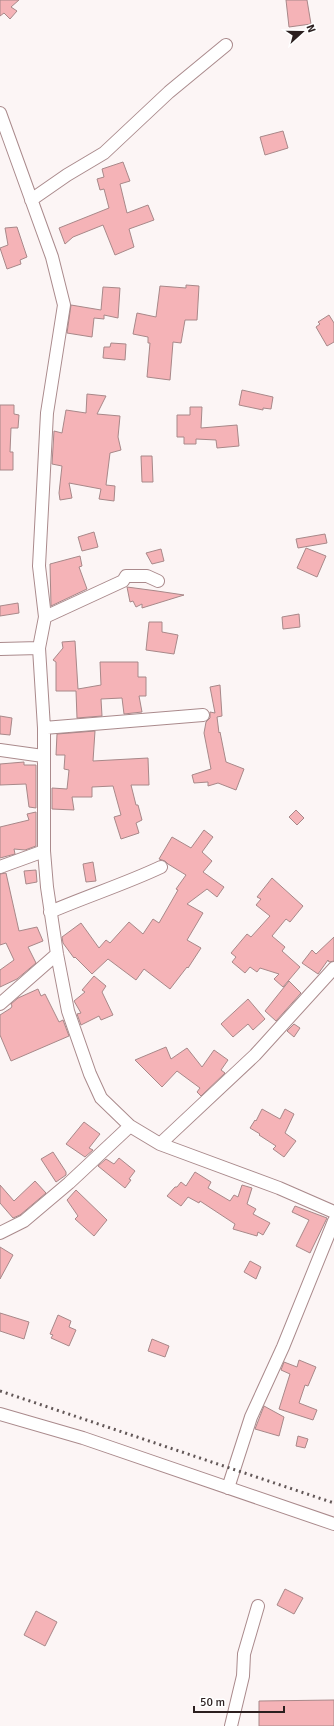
<svg xmlns="http://www.w3.org/2000/svg" width="334" height="1726" font-family="Signika,sans-serif">
  <style>
    .building { fill: #f5b3b7; stroke: #a88889 }
    .lines { fill: none; stroke-linecap: round; stroke-linejoin: round }
    .minor-casing { stroke: #aa8a8c; stroke-width: 14 }
    .minor { stroke: #fff; stroke-width: 12 }
    .rail { stroke: #625757; stroke-width: 3; stroke-dasharray: 2 4; stroke-linecap: butt }
  </style>
  <rect width="100%" height="100%" fill="#fcf5f5"/>
  <path class="building" d="M0,0H19L11,7L17,11L10,19L4,13L0,16Z
    M286,0H307L311,24L289,27Z
    M283,131L288,148L265,155L260,137Z
    M123,162L130,181L120,184L127,213L148,205L154,220L129,229L134,247L115,255L103,225L73,237L65,244L59,228L109,208L104,189L100,190L97,179L104,177L102,169Z
    M17,227L27,257L20,260L21,264L7,269L0,248L8,245L5,228Z
    M186,285L199,286L197,320H185L181,343L173,342L170,380L147,377L150,343H148V337L133,334L137,313L156,317L160,286L186,288Z
    M103,287L120,288L118,318L104,315V319L94,318L92,337L67,333L71,305L101,310Z
    M329,315L334,323V342L327,346L316,327L320,324L318,322Z
    M111,343L126,344L125,360L103,358L104,347H110Z
    M242,390L273,397L271,409L263,408V410L239,405Z
    M87,394L106,396L97,414L120,416L118,437L121,450L110,453L106,485L115,486L114,501L99,499L101,489L69,483L72,498L60,500L59,493L62,466L52,464L54,431L62,433L66,410L86,413Z
    M0,405H14V414L19,415L18,428H11L10,452H13V470H0Z
    M190,407H202L201,428L237,425L239,446L217,448L216,440L196,439V444H184V437H177V415H190Z
    M141,456H152L153,482H142Z
    M94,532L98,547L82,551L78,537Z
    M325,534L327,543L298,548L296,539Z
    M306,548L326,556L317,577L297,568Z
    M161,549L164,561L152,564L146,553Z
    M80,556L82,566L79,567L87,589L51,606L50,564Z
    M127,587L157,591L184,595L142,608V604L136,607L133,601L130,602Z
    M18,603L19,613L0,616V606Z
    M299,614L300,627L283,629L282,617Z
    M149,622H162V632L178,635L174,654L146,650Z
    M75,641L78,689L101,685L100,662H138V677H146V696H139L142,712L124,714L122,698L101,699L102,716L77,718L76,691H56V662L53,660L63,648L62,642Z
    M220,685L222,716L217,717L219,733L220,732L226,762L244,769L236,790L218,783L208,786V782L194,783L192,775L211,769L204,733L206,722L210,718V712L215,713L210,687Z
    M0,716L12,718L10,735L0,734Z
    M95,731L93,761L148,758L149,785H131L136,805H138L142,820L136,823L139,833L121,839L114,817L121,815L113,786L92,787V797H72L74,810L52,809V788L67,789L69,770L64,769L65,755H56L57,734Z
    M24,762V765H36V808L29,807L26,784L0,785V764Z
    M296,810L304,818L297,825L289,817Z
    M36,812V846L25,850L14,849L15,854L0,858V827L29,820L27,814Z
    M204,830L213,837L202,852L212,861L203,872L224,887L217,897L207,889L187,904L203,913L187,940L201,948L188,968L187,967L170,989L144,969L136,980L108,959L92,974L75,957L74,958L63,943L62,937L81,923L99,948L106,940L110,943L129,922L143,934L153,919L159,923L178,890L176,889L186,875L168,864L165,861L159,859L172,837L191,848Z
    M93,862L96,881L86,882L83,864Z
    M36,870L37,882L26,884L24,871Z
    M6,873L19,931L37,927L43,941L28,947L36,963L17,979L0,987V970L14,960L6,943L0,945V874Z
    M272,878L303,906L290,922L286,919L272,936L285,947L282,951L300,967L283,987L274,979L279,974L260,968L257,972L250,967L245,973L232,962L236,957L231,953L247,934L251,937L270,916L256,905L261,899L257,897Z
    M334,937V961L329,962L328,960L318,974L302,963L312,950L316,954Z
    M94,976L106,986L102,992L113,1015L101,1020L99,1016L81,1025L77,1014L81,1013L74,1001L85,992L82,990Z
    M289,981L301,993L276,1021L265,1011Z
    M38,989L41,996L45,994L59,1022L63,1020L69,1036L11,1061L0,1035V1015L11,1008L12,1006L11,1004L18,998Z
    M248,999L265,1019L253,1030L248,1024L233,1037L221,1024Z
    M294,1024L300,1028L294,1037L287,1031Z
    M166,1047L171,1059L187,1048L202,1067L214,1050L228,1060L221,1070L225,1073L201,1096L197,1092L200,1088L177,1071L162,1087L135,1060Z
    M262,1109L280,1119L285,1109L294,1114L285,1133L296,1141L284,1157L273,1149L276,1146L259,1135L260,1134L250,1128L255,1120L256,1121Z
    M84,1122L100,1134L89,1148L93,1150L85,1157L66,1144Z
    M53,1152L66,1172V1175L56,1182L41,1159Z
    M119,1158L135,1171L129,1179L131,1180L125,1188L98,1166L106,1159L114,1164Z
    M195,1172L211,1182L208,1188L230,1201L234,1195L238,1197L242,1185L252,1188L247,1204L256,1209L253,1214L270,1223L263,1235L258,1232L257,1236L233,1229L235,1224L200,1201L199,1203L188,1197L181,1206L167,1196L175,1187H177L181,1182L186,1186Z
    M35,1181L46,1193L20,1215L13,1218L0,1203V1185L14,1201Z
    M76,1190L107,1220L94,1236L75,1219L78,1216L67,1200Z
    M295,1206L327,1218L310,1253L296,1246L309,1220L292,1212Z
    M0,1247L13,1255L0,1279Z
    M250,1261L261,1267L256,1279L244,1272Z
    M0,1313L29,1322L24,1339L0,1331Z
    M58,1315L71,1321L69,1327L76,1330L69,1346L51,1338L53,1335L50,1334Z
    M152,1339L169,1346L165,1357L148,1351Z
    M299,1360L316,1367L308,1386L305,1385L299,1403L317,1410L313,1420L279,1409L290,1374L281,1370L284,1362L297,1367Z
    M264,1406L284,1417L279,1436L255,1429Z
    M298,1436L308,1439L305,1448L296,1446Z
    M285,1589L303,1598L294,1614L277,1605Z
    M36,1611L57,1622L45,1646L24,1635Z
    M334,1700V1726H259V1701Z"/>
  <g class="lines">
    <g class="minor-casing">
      <path id="minor" d="M0,113L52,257L64,305L47,413L39,566L45,617L39,648L44,728V851L47,887L57,954L68,1011L90,1074L101,1098L130,1126L160,1144L279,1188L334,1212
        M31,200L67,175L104,153L169,92L226,45
        M45,617L123,581L126,576H147L158,581
        M0,649L39,648
        M44,728L203,715
        M0,750L43,756
        M0,867L44,851
        M50,912C87,896 125,884 161,867
        M0,1004L57,954
        M160,1144L255,1055L334,968
        M0,1233L24,1221L69,1183L130,1126
        M0,1414L83,1438L334,1524
        M228,1488L251,1417L283,1347L334,1221
        M231,1726L243,1676L244,1654L258,1606"/>
    </g>
    <use href="#minor" class="minor"/>
    <path class="rail" d="M0,1391L334,1503"/>
  </g>
  <g transform="translate(302 32) rotate(69)" stroke="#ffffff" stroke-width="3" paint-order="stroke">
  <path d="M0-3L7 15L0 10L-7 15Z" fill="#2b1f1f"/>
  <text y="-6" font-size="11" font-weight="bold" text-anchor="middle" fill="#2b1f1f">N</text>
  </g>
  <path d="M194 1706v6h90v-6" fill="none" stroke="#2b1f1f" stroke-width="2"/>
  <text x="200" y="1706" font-size="12" fill="#2b1f1f" stroke="#ffffff" stroke-width="3" paint-order="stroke">50 m</text>
</svg>
